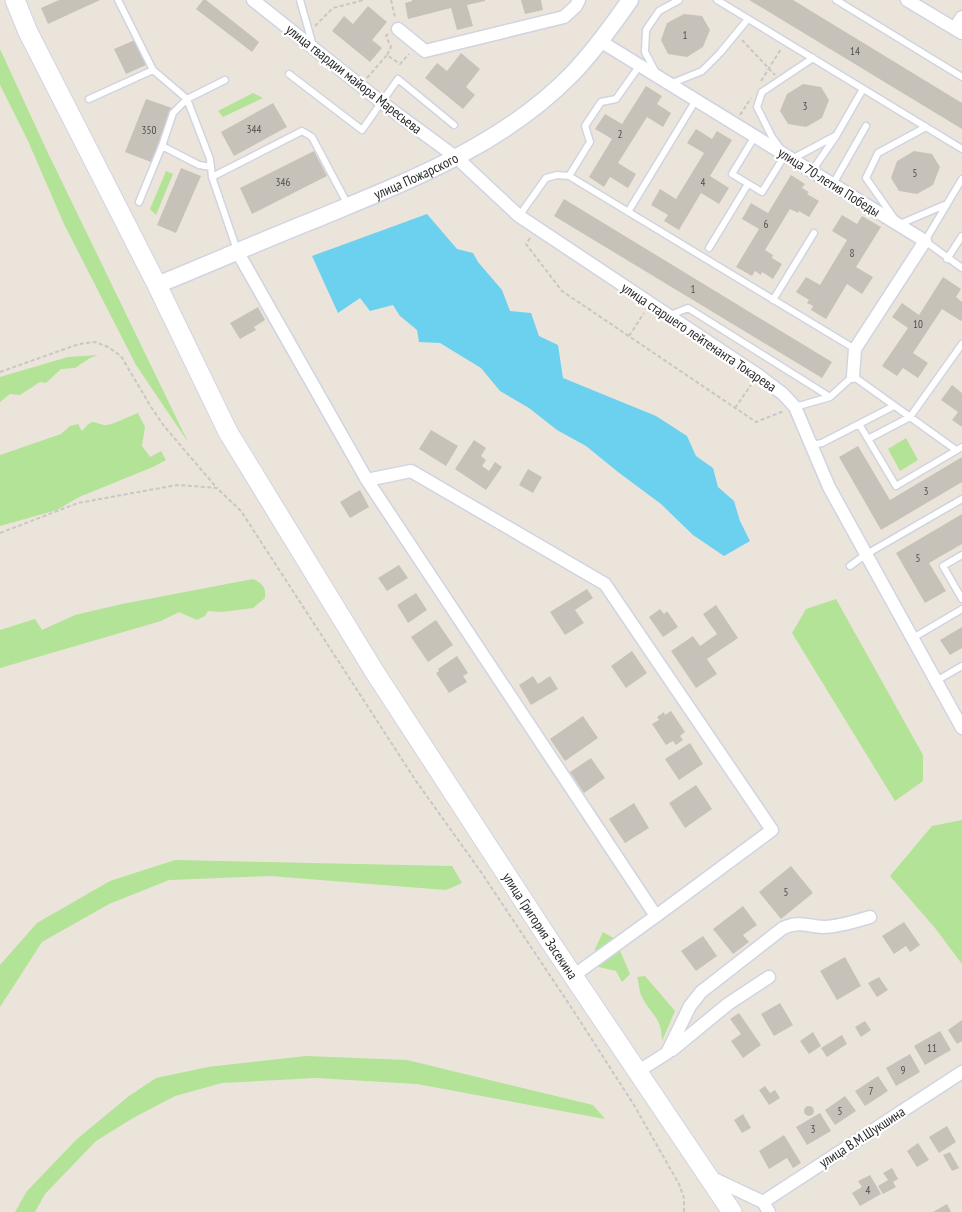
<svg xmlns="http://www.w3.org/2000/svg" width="962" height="1212" font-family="'PT Sans Narrow',sans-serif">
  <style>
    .green { fill: #b2e396 }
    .water { fill: #6cd0ef }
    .building { fill: #c7c2b9 }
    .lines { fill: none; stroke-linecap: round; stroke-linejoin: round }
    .service-casing { stroke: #d0d4e2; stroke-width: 9 }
    .minor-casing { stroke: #d0d4e2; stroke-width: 15 }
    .tertiary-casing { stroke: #d0d4e2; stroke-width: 19 }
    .secondary-casing { stroke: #d0d4e2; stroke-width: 21 }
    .path { stroke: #c7c7c7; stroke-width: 2; stroke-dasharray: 4 2.5; stroke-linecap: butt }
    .service { stroke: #fff; stroke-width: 6 }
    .minor { stroke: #fff; stroke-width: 12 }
    .tertiary { stroke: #fff; stroke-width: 16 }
    .secondary { stroke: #fff; stroke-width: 19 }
    .labels { text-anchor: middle; stroke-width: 4.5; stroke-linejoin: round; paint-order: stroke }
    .number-label { font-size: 11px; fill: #504f4d }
    .street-label { font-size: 14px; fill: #292929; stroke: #fff }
  </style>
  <rect width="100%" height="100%" fill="#ebe4da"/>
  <path class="green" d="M0,49L47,151L188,442L136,365L64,224L28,141L0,85Z
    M253,93L263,98L223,117L218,111Z
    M166,171L173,174L156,215L150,209Z
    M98,355L90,358L75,368L61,369L46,383L40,382L20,395L10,394L0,402V377L68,357Z
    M138,413L145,427L142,446L150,457L161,451L166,460L153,467L79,497L57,510L0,526V455L61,434L70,426L78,424L82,431C95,415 93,425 107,425C114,424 130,416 138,413Z
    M906,438L918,460L900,471L888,449Z
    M253,579C263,584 266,587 265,598L253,608L222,612L208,611L205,616L197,620L179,612L161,621L0,668V630L35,619L42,630L75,615L122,604Z
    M836,599L923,755V781L895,801L792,633L806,609Z
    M962,820V964L935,928L890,876L932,826Z
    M175,860L452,866L462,883L446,890L270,876L169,880L109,904L42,942L0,1007V965L37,923L110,881Z
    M603,932L615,939L630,974L622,982L616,971L595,966V949Z
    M645,976L675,1011L662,1041C662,1017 651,1015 642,997C639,992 639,983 637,977Z
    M306,1056L407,1060L593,1105L605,1119L417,1084L316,1078L222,1083L175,1096L133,1118L96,1141L45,1194L35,1212H15L27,1191L77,1139L129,1096L156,1078L208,1067Z"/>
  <path class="water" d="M427,214L457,249L473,253L478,262L502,290L510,311L531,313L539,336L558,345L563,378L656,416L687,436L696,456L713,468L718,487L734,501L740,521L750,541L724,556L693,535L661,504L618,472L586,446L557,430L529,408L500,391L481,368L440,343L419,342L417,330L400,316L393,305L370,311L360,298L338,313L312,256Z"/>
  <path class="building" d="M59,0H100L48,24L41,8Z
    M203,0H206L259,42L252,52L196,9Z
    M412,0H485V1L467,5L473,26L457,30L451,8L408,19L405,3L412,1Z
    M521,0H541L543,10L525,14Z
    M749,0H793L962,103V129Z
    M368,6L387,22L372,40L382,48L370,62L332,31L344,16L353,24Z
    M684,14L702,16L710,30L703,47L687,57L668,54L661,40L667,23Z
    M135,40L146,65L126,74L114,49Z
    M461,53L480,69L466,87L475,95L463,109L425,78L437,63L447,71Z
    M803,84L821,87L829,100L822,118L806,127L788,124L780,111L787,94Z
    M646,86L662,96L657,104L671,113L663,127L647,117L618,163L636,174L628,188L610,177L604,187L589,177L612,139L595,129L605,114L622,124Z
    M146,99L172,108L151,162L125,152Z
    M273,103L287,127L234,156L221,132Z
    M696,129L712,139L717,131L732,140L710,176L729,188L719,204L701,193L679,230L664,221L668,215L651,205L660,189L676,199L704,153L687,143Z
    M314,151L327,176L252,214L240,188Z
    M914,151L932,154L940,167L933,185L917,194L899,191L891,178L897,161Z
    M181,168L201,176L176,233L157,225Z
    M791,175L805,184L802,188L809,192L807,194L819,201L809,217L799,211L798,213L790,209L765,250L773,255L772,258L782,264L773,279L762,272L761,275L755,271L752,276L736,267L759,229L742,219L751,203L768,213Z
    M564,199L832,362L822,378L554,216Z
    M842,215L857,224L862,216L881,227L856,267L873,277L862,294L847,284L826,319L811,310L813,306L807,303L809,300L796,292L806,277L820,285L847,240L832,231Z
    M943,277L961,289L956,297L962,302V319L961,321L942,309L913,353L928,363L918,378L903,368L897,376L882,366L908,328L892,317L902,303L919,315Z
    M258,307L265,320L254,327L256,330L240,339L230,323Z
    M952,385L962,393V427L952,420L958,412L941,400Z
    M431,430L458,446L446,466L419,449Z
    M474,440L486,448L481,456L486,460L482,466L489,471L495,462L502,467L486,490L455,469Z
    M858,446L890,500L962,457V482L881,530L839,457Z
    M528,469L542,477L533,493L519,485Z
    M360,490L369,507L350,518L340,502Z
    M962,514V544L929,563L946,591L925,603L896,553Z
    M399,565L408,578L387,591L378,578Z
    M587,589L593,598L575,610L584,623L565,635L550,612Z
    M416,593L427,610L408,623L397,605Z
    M716,605L738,638L707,659L717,674L696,688L671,651L693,636L700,646L717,634L703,614Z
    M660,609L664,614L667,611L678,627L663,637L649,617Z
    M436,620L453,645L428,662L411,637Z
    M962,627V648L950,655L940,640Z
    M632,651L647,673L626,688L611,666Z
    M457,656L468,673L463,676L467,682L449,693L436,673L439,671L438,669Z
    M533,676L538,684L550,676L558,689L531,705L519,685Z
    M671,711L685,732L680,736L683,740L676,745L673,741L666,745L652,724L659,720L657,717L664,712L665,715Z
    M583,716L598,738L565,761L550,739Z
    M690,743L703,764L679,780L665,759Z
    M591,758L605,778L584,793L570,772Z
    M696,785L712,809L685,828L669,803Z
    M634,803L649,828L625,843L609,819Z
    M791,866L813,893L781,919L759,892Z
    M743,906L757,925L743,935L749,942L733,954L713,929Z
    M904,922L920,945L910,952L906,946L894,954L882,936Z
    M703,936L717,956L696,971L681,951Z
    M845,957L861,986L837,1000L820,971Z
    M879,977L888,990L877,997L868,983Z
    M780,1003L793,1025L774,1036L761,1014Z
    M739,1013L761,1045L743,1058L731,1041L741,1034L730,1019Z
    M962,1020V1041L957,1044L948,1030Z
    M865,1021L871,1030L861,1037L855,1027Z
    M940,1031L951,1050L925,1065L914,1046Z
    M813,1032L821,1046L809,1054L800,1041Z
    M842,1035L847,1044L827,1057L821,1048Z
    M910,1054L920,1072L896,1086L886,1068Z
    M878,1076L888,1091L865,1106L855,1091Z
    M765,1086L770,1093L775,1090L780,1098L769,1105L759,1090Z
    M845,1096L856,1111L835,1125L825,1110Z
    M804 1111a5 5 0 1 1 10 0a5 5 0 1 1-10 0Z
    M820,1113L831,1131L807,1145L796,1127Z
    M743,1114L751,1128L742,1133L734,1120Z
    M947,1126L956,1142L939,1153L929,1137Z
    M784,1135L801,1163L793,1168L787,1158L769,1169L759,1151Z
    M918,1143L929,1160L917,1167L907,1151Z
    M950,1152L959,1168L952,1171L943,1155Z
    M892,1168L898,1179L893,1182L896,1187L883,1194L878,1186L888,1180L883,1173Z
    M870,1175L881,1194L860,1206L852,1193L862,1187L858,1181Z
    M947,1204L951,1212H933Z"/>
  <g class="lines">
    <g class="service-casing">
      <path id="service" d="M118,0L153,70L187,99L210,159L212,177L237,250
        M300,0L313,46
        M717,0L962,149
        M836,0L962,77
        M656,73L645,52L646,30L659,11L679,0
        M289,74L362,130L398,79L454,125
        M670,84L702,71L720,53L748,19
        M89,99L153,70
        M755,136L732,174L762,192L785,155L772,137L757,107L762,92L813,58
        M162,146L199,165L211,167
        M792,159L835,136
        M812,171L836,136L863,89
        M569,176L590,142L585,126L601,102L616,99L640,65
        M212,177L302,131L312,137L348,205
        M962,179L925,241L962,268
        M833,184L866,126
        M139,202L162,146L173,113L187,99L225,80
        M628,212L696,100
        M519,216L546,178L557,175L569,176L855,349
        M894,218L866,178L878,153L926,127
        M900,224L947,204
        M709,248L748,184
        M947,259L962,236
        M773,300L814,233
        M668,316L688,308L830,397
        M795,407L830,397L853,376L956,450
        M859,424L894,406
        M868,439L910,417L962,344
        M811,445L822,443L859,424L896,486L962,447
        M962,555L943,566L962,599
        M850,566L865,555L962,499
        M918,635L962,609
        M936,681L962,666"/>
    </g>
    <g class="minor-casing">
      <path id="minor" d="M253,0L381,102L457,158L519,216L758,375L783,394L795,407L829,487L962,728
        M907,0L962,33
        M955,28L962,17
        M398,29L425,51L564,17L576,6L579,0
        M600,41L925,241L855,349L853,376
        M237,251L367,480L656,916L772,830L605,584L411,471L367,480
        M573,976L656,916
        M672,1050L728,1004L769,977
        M637,1072L667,1053L690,1006L701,992L783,928C799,921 807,926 823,927C838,927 856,921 870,917
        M710,1177L763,1202L769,1212
        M763,1202L962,1072"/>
    </g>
    <g class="tertiary-casing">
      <g id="tertiary">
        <path id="s1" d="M157,285C209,264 261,241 314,220C405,182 501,147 572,74C593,52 612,26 630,0"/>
      </g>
    </g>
    <g class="secondary-casing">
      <g id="secondary">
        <path id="s2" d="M15,0L28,32L157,285L228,432L374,671L549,940L732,1212"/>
      </g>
    </g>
    <path class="path" d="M391,0L395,17
      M315,26L333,8L364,0
      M388,34L386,36L391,47L387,55L400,64L409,54
      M742,40L775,75
      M367,78L387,55
      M761,81L781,49
      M740,115L751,98
      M530,238L526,244L562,291L756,422L784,411
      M629,336L644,313
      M0,372L79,344L95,342L108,347L121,356L151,407L164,426L216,487
      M735,408L751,385
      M0,533L78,503L177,485L217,488L241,511L416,781L481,872L573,1010L634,1105L679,1184L684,1198V1212"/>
    <use href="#service" class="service"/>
    <use href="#minor" class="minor"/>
    <use href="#tertiary" class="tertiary"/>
    <use href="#secondary" class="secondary"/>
  </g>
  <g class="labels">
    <g class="number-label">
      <text x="685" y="39">1</text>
      <text x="855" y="55">14</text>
      <text x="805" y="110">3</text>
      <text x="254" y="133">344</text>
      <text x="149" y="134">350</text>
      <text x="620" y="138">2</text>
      <text x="915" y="177">5</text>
      <text x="283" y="186">346</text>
      <text x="703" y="186">4</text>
      <text x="766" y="228">6</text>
      <text x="852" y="257">8</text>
      <text x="693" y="293">1</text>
      <text x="918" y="328">10</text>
      <text x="926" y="495">3</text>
      <text x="918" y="562">5</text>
      <text x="786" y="896">5</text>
      <text x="932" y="1052">11</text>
      <text x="903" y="1074">9</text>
      <text x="871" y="1095">7</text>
      <text x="840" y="1115">5</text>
      <text x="813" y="1133">3</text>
      <text x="868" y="1194">4</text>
    </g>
    <g class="street-label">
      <text transform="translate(354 79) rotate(38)" y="5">улица гвардии майора Маресьева</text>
      <text dy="5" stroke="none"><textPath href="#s1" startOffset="281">улица Пожарского</textPath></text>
      <text transform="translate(829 182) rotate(32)" y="5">улица 70-летия Победы</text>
      <text transform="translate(699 337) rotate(34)" y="5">улица старшего лейтенанта Токарева</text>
      <text dy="5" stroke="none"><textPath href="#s2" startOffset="1066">улица Григория Засекина</textPath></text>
      <text transform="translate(862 1137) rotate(-33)" y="5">улица В.М.Шукшина</text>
    </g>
  </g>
</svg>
